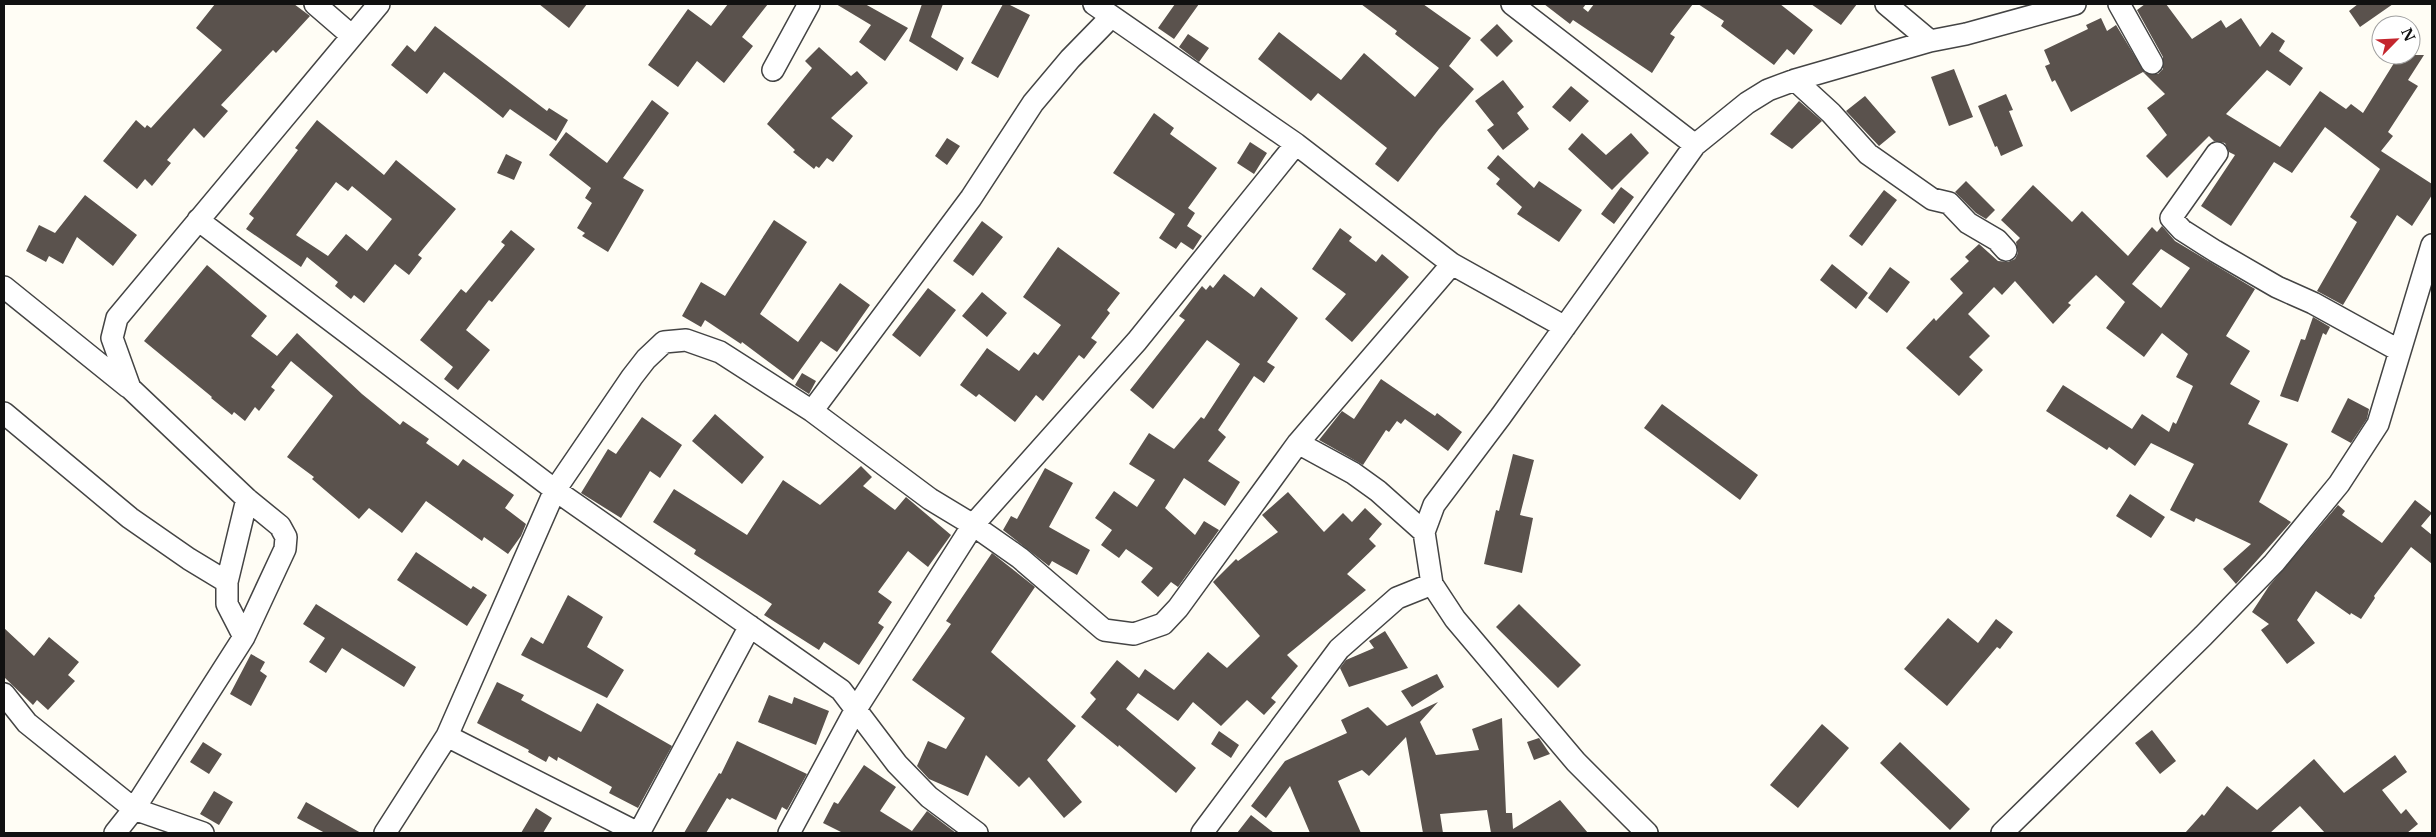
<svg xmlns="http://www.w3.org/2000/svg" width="2436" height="837" font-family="'Libre Baskerville',serif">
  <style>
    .building { fill: #5a524d; fill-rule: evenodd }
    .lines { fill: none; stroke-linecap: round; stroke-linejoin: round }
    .minor-casing { stroke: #444; stroke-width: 24 }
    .minor { stroke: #fff; stroke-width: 21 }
  </style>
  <rect width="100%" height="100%" fill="#fffdf5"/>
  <path class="building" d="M215,4H294L310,16L276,53L273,50L221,105L228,111L204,138L194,128L167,160L171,163L152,186L145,179L137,189L103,161L136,120L145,128L147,125L151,128L222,50L196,28Z
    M539,4H587L569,28Z
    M728,4H768L742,37L753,46L724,83L697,61L678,87L648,65L688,9L711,26Z
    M836,4H865L908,28L885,61L859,42L871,25Z
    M922,4H943L931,37L964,58L957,71L909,41Z
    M1003,4H1008L1030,15L998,78L971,63Z
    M1175,4H1199L1174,39L1158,28Z
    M1361,4H1423L1471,38L1449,66L1474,89L1439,129L1398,182L1375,164L1387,148L1318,93L1311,101L1258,59L1279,32L1341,80L1364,53L1415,97L1439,68L1395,34L1397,31Z
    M1544,4H1586L1583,8L1588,12L1594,4H1693L1670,34L1675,37L1652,73L1573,20L1570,24Z
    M1698,4H1780L1813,30L1794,55L1787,49L1774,65L1721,26L1724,21Z
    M1811,4H1857L1841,25Z
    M2145,4H2166L2192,39L2221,20L2226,28L2241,18L2260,47L2272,32L2285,41L2279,51L2303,68L2290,86L2267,70L2226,114L2280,147L2320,91L2346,109L2351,104L2363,113L2399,55H2424L2408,80L2418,86L2388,132L2393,136L2381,151L2432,184V195L2412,226L2397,215L2343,305L2317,291L2357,222L2350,217L2380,169L2325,127L2292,173L2274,162L2231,226L2201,206L2235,155L2229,152L2225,143L2214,141L2209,136L2167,178L2146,156L2167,135L2147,108L2165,94L2143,72L2071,112L2055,80L2052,82L2045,66L2050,64L2044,50L2088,29L2086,25L2101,18L2107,31L2116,25L2145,73L2158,74L2163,69V57L2137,10Z
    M2358,4H2393L2360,27L2349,11Z
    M1497,24L1513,41L1497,57L1480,40Z
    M435,26L547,111L549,108L568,120L556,141L510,109L503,118L444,72L427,94L391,65L407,45L415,52Z
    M1188,34L1209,48L1199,62L1179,47Z
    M819,47L851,76L857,71L868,83L831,118L853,136L833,162L827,158L819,168L816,166L814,169L793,152L795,150L767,124L812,68L805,61Z
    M1954,69L1973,117L1949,126L1931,77Z
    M1503,80L1524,107L1517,113L1529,129L1503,150L1487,130L1494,125L1475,101Z
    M1571,86L1589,101L1570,122L1552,107Z
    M2006,94L2013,110L2009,111L2023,146L2001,156L1997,146L1995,147L1978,106Z
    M1865,96L1896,132L1879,146L1846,111Z
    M652,100L669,113L623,178L644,190L608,252L582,236L585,233L577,228L592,203L585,198L591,188L549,155L566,132L607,163Z
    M1799,101L1822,121L1792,149L1770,134Z
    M1154,113L1174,128L1170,134L1217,168L1188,208L1195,213L1187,226L1202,236L1193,250L1181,242L1176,249L1159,238L1175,214L1113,173Z
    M317,120L384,175L396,160L456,209L418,255L422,258L409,275L395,264L364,303L354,295L351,299L335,286L338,282L307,257L301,267L246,229L254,218L249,214L298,150L295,148ZM336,182L348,191L352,186L392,219L367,251L346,234L328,256L296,235Z
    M1582,133L1606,155L1631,133L1649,153L1612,190L1568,149Z
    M947,138L960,146L947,165L935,156Z
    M1250,142L1267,153L1254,174L1237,163Z
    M506,154L522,162L514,180L497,173Z
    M1498,155L1534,188L1539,181L1582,210L1559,242L1517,214L1522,207L1496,184L1500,179L1487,168Z
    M1966,181L1995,210L1986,219L1976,213L1955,192Z
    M2033,185L2072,222L2082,211L2128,256L2152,227L2157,232L2162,226L2175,241L2255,289L2226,336L2250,351L2230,384L2260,401L2248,424L2288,444L2259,502L2291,522L2236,584L2223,569L2251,544L2196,518L2194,522L2170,510L2194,464L2151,443L2135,466L2109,447L2107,450L2046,411L2063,385L2132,429L2142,414L2169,432L2173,422L2176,424L2193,386L2176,377L2188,354L2162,333L2144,357L2106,328L2125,302L2096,275L2068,303L2071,305L2053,324L2015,281L2002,295L1994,287L1968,314L1990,336L1969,357L1983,370L1959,396L1906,348L1934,318L1936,321L1963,293L1950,279L1969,261L1965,257L1979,244L1998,261L2008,262L2015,259L2018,253L2016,242L2020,238L2001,220ZM2161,249L2190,268L2161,308L2132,284Z
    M1621,187L1634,197L1614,224L1601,214Z
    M1884,190L1897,200L1862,246L1849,236Z
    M85,195L137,235L113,266L77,237L63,264L49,256L46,262L26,251L39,225L55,233Z
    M774,220L807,242L760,314L798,342L840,283L870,305L837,352L821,341L793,380L742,342L741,344L705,320L701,327L682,316L701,282L725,296Z
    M982,221L1003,237L973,276L953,261Z
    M1340,228L1352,237L1349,241L1376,262L1382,254L1409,277L1352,342L1325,319L1346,294L1312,269Z
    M511,230L535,249L492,302L489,300L466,330L490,350L458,390L444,379L453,367L420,340L461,289L466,293L505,245L501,242Z
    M1058,247L1120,293L1107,310L1110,313L1091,338L1097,342L1084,359L1079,355L1043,401L1036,395L1015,422L979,394L976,397L960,385L987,348L1019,371L1034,352L1038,355L1061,325L1023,297Z
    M1832,264L1868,293L1856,309L1820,280Z
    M207,265L267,316L251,336L277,356L297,333L362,394L400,425L403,421L429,439L426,443L458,466L463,459L514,495L505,508L526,524L521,536L508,554L484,537L482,541L426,501L402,533L369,508L359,519L312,479L314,477L287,457L333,396L291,361L271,387L275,390L259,411L255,407L245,421L234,412L232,415L211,398L212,397L144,341Z
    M1890,267L1910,282L1887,313L1868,298Z
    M1224,274L1254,297L1261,287L1298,318L1267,362L1275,367L1264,383L1254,376L1218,430L1226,437L1208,461L1240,482L1225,506L1184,478L1165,508L1195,535L1204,521L1219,530L1178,587L1171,582L1158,597L1141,582L1153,568L1126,549L1119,558L1101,545L1112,530L1095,518L1114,491L1137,507L1155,480L1129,464L1149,433L1174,449L1201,417L1204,419L1240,364L1207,340L1153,409L1130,390L1185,320L1179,316L1202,286L1206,290L1210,285L1213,288Z
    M928,288L956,310L920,357L892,335Z
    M982,292L1007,313L987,337L962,316Z
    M2313,317L2330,327L2326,335L2323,333L2298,402L2280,396L2301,339L2305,340Z
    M802,373L816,381L809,394L795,385Z
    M1381,379L1435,416L1437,413L1462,432L1448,451L1405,419L1401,424L1397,421L1389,432L1386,430L1363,465L1319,440L1342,411L1354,419Z
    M2348,398L2369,409L2367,419L2351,443L2331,432Z
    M1662,404L1758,475L1740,500L1644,428Z
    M715,414L764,457L742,484L692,441Z
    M642,417L682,445L660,478L650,471L621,518L581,493L608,449L616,454Z
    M1513,454L1534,460L1520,515L1533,518L1522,573L1484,564L1496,510L1499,511Z
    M861,466L872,477L863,486L895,510L906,497L951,535L928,567L908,551L878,592L892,602L878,623L884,627L859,665L824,642L819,650L764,615L772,604L694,554L696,550L653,522L674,489L747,535L783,480L820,505Z
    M1045,468L1073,483L1049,527L1090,550L1077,575L1052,561L1049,566L1003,530L1011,516L1017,519Z
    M1288,492L1324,532L1343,513L1352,522L1365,508L1382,524L1369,539L1376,546L1347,574L1366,590L1287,655L1298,666L1271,698L1276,702L1264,715L1247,700L1221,726L1193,702L1178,721L1138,693L1126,709L1196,768L1176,793L1119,745L1118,747L1081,717L1096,699L1090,693L1117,660L1139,678L1145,669L1174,690L1208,652L1227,668L1260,636L1213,582L1236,559L1238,561L1278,532L1262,515Z
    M2130,494L2165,517L2151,538L2116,516Z
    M2415,500L2432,513L2421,526L2432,535V564L2411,547L2374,596L2375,598L2361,619L2351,613L2350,615L2316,591L2297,620L2315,643L2287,664L2261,630L2269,624L2252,612L2269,586L2338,505L2345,511L2342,515L2382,543Z
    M416,552L471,589L473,586L487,595L467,626L397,580Z
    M992,553L1035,587L991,652L1076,726L1047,760L1082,802L1064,818L1029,777L1019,787L986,755L968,796L929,779L917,766L928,741L946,749L965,718L912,680L951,624L946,621Z
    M568,595L603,617L587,647L624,670L607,698L521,655L531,637L543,644Z
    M316,604L416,667L404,687L342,648L326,673L309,662L325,638L303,624Z
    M1519,604L1581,665L1558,688L1496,627Z
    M1948,618L1978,643L1996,619L2013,632L2000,649L1997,647L1947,706L1904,669Z
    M4,628L34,656L49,637L79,662L68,675L75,681L48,710L37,700L33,705L4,677Z
    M1385,631L1408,668L1349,687L1340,668L1346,660L1374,648L1369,641Z
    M251,654L265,662L260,671L267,676L251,706L230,694Z
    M1437,674L1444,687L1412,707L1401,691Z
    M497,682L524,695L521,700L581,732L597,703L672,746L638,808L609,793L612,787L558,757L557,761L549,756L546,762L528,752L529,750L477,723Z
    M769,695L792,704L794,697L829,711L816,745L758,722Z
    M1438,702L1420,722L1436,755L1479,750L1472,729L1502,718L1506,813H1512L1513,829L1560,800L1588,833H1491L1487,810L1440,814L1443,833H1423L1406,737L1369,776L1362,770L1338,781L1361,833H1310L1290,786L1266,818L1251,806L1285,761L1347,733L1341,720L1368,707L1387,726Z
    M1822,724L1849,748L1798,808L1770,785Z
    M2152,730L2176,761L2160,774L2135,743Z
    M1219,731L1239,745L1231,758L1211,744Z
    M1539,738L1550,754L1534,760L1527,742Z
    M737,741L807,774L787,810L782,807L776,820L732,798L730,800L727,798L706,833H684L719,773L721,774Z
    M203,742L222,754L209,774L190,762Z
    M1900,742L1970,809L1950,830L1880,763Z
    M2395,755L2407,772L2382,790L2401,814L2406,809L2418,824L2407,833H2325L2300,806L2270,833H2185L2202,814L2204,816L2227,786L2257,810L2314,759L2344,793Z
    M864,765L896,787L880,811L912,831L927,811L956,833H843L823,823L834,802L838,804Z
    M214,791L233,802L219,825L200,814Z
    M306,802L361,833H325L297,818Z
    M536,808L552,818L543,833H521Z
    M1251,815L1274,833H1237Z"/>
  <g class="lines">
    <g class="minor-casing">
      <path id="minor" d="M315,4L352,36
        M1094,4L1296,144L1452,264L1565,327
        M1512,4L1695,145
        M1886,4L1930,41
        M2119,4L2152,63
        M773,70L809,4
        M1795,80L1831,113L1868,154L1932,199L1949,203L1968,223L1997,240L2006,250
        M2217,153L2171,218L2182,230L2215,251L2277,287L2313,303L2400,351
        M198,220L555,490L841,690L897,764L929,797L977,833
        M4,287L128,387
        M812,411L971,198L1033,103L1070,59L1111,17
        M4,413L130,518L189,559L227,582
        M1298,443L1353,473L1378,491L1424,532
        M244,637L227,604V582L247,499
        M4,694L27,723L134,809L203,833
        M447,736L638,833
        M115,833L134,809L244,637L285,549L286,537L280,526L247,499L130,388L112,338L117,318L379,4
        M385,833L447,736L555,490L632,377L646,359L664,342L686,340L720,352L812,411L930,499L973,525L1020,558L1104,630L1134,634L1163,624L1178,608L1298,443L1452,264
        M639,833L750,626
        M789,833L856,709L973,525L1137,341L1296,144
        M1202,833L1339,649L1397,598L1432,584
        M1647,833L1576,762L1455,619L1432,584L1424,532L1434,505L1501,416L1695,145L1747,103L1768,90L1795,80L1930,41L1966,34L2075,4
        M2002,833L2203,636L2274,563L2339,484L2378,424L2432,245"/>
    </g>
    <use href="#minor" class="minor"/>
  </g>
  <rect width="2436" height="837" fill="none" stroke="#111111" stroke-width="10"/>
  <g transform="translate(2396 40) rotate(66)"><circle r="24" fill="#ffffff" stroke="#a0a0a0"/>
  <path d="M0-4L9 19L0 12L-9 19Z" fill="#c4262e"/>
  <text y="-8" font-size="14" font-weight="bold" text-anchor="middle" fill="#111111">N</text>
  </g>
</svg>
